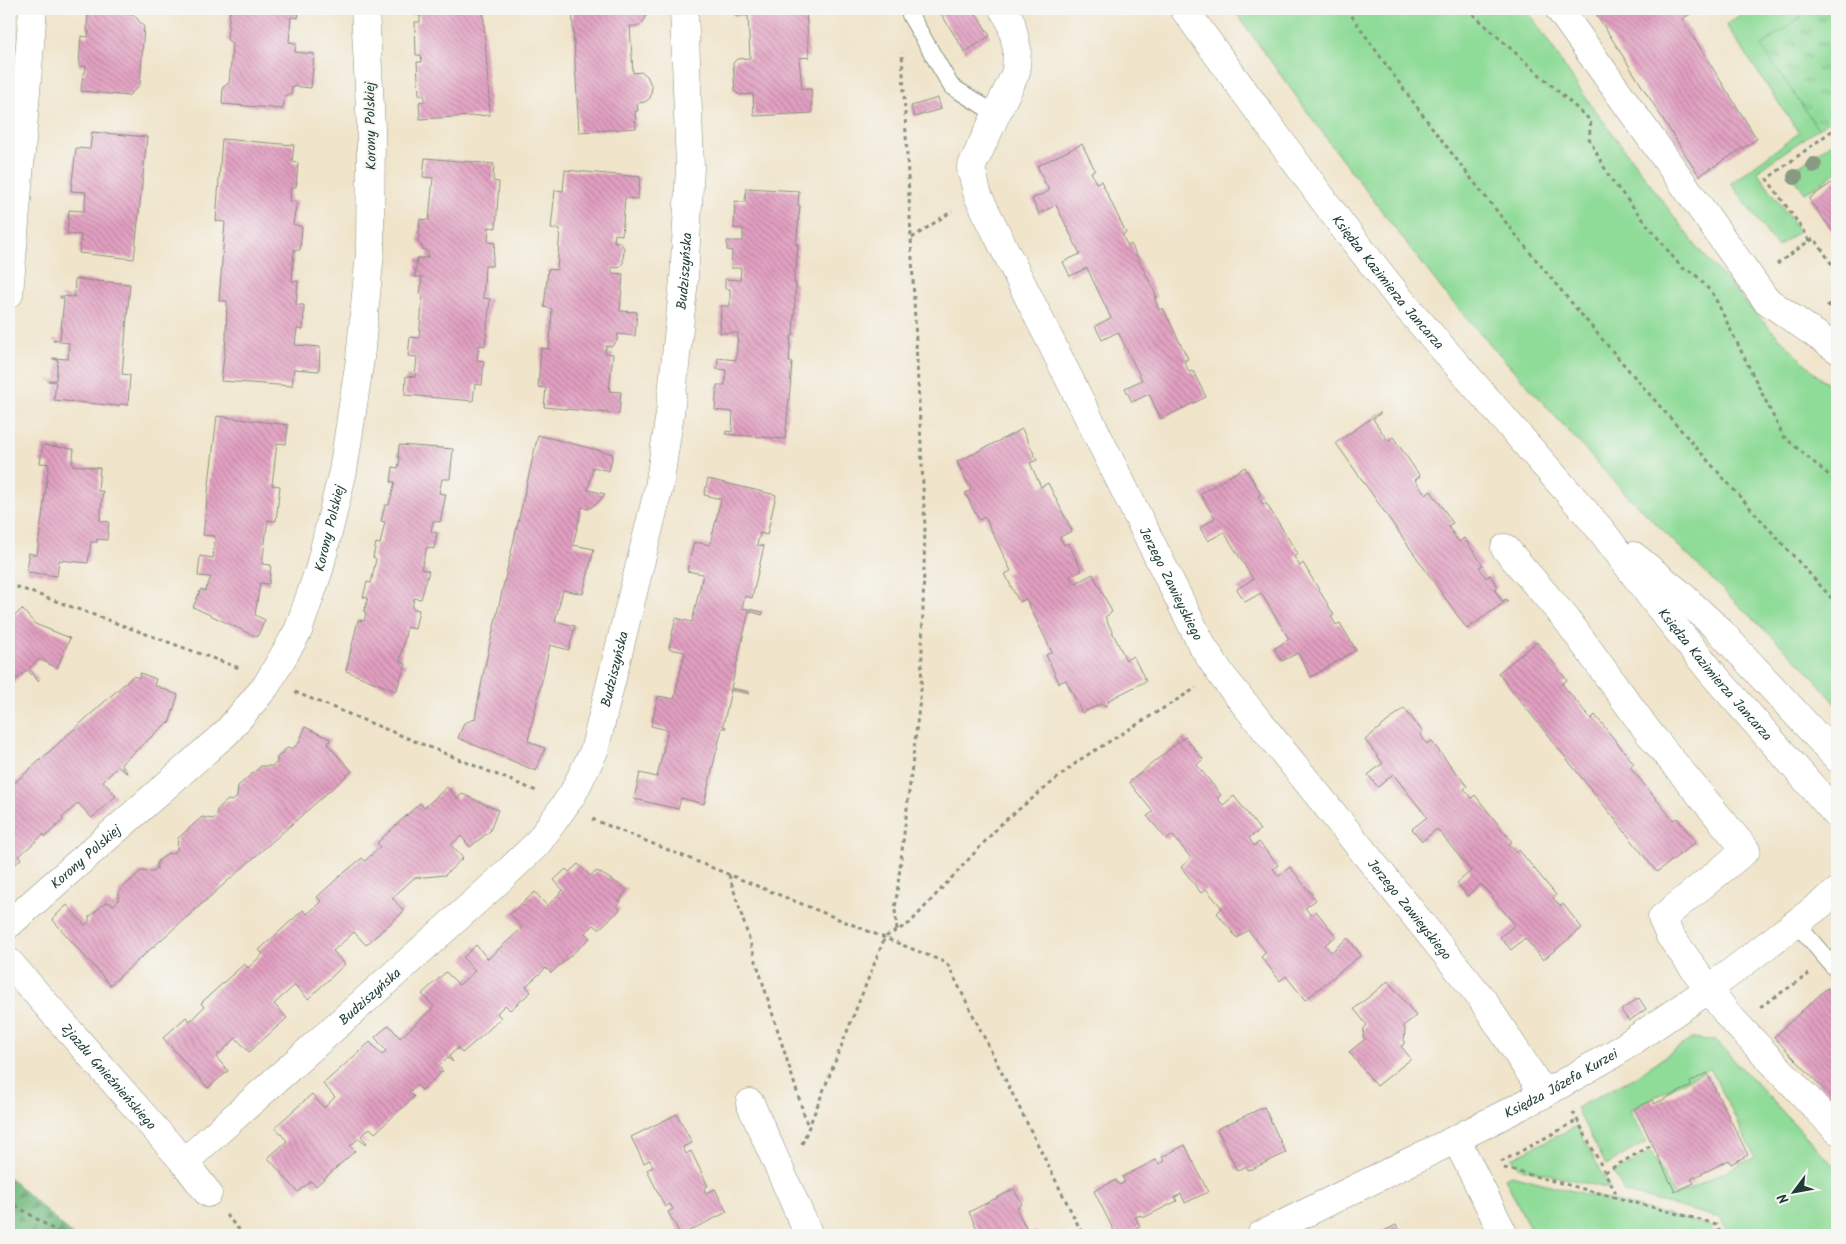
<svg xmlns="http://www.w3.org/2000/svg" width="1846" height="1244" font-family="Kalam,sans-serif">
  <style>
    .grass { fill: #8fdb98; stroke: #578c66 }
    .forest { fill: url(#forest-firs); stroke: #497c5a }
    .park { fill: url(#park-tufts); stroke: #578c66 }
    .building { fill: url(#building-back-hatch) }
    .lines { fill: none; stroke-linecap: round; stroke-linejoin: round }
    .service-casing { stroke: #88907f; stroke-width: 18 }
    .minor-casing { stroke: #88907f; stroke-width: 29 }
    .tertiary-casing { stroke: #88907f; stroke-width: 29 }
    .path { stroke: #88907f; stroke-width: 3; stroke-dasharray: 4 4; stroke-linecap: butt }
    .service { stroke: #fff; stroke-width: 16 }
    .minor { stroke: #fff; stroke-width: 28 }
    .tertiary { stroke: #fff; stroke-width: 28 }
    .tree { fill: #899a82 }
    .labels { text-anchor: middle; stroke-width: 4; stroke-linejoin: round; paint-order: stroke }
    .street-label { font-size: 14px; fill: #1f3d34; stroke: #f6f6f2 }
  </style>
  <defs>
    <pattern id="forest-firs" width="22" height="20" patternUnits="userSpaceOnUse" patternTransform="scale(1.25)"><rect width="22" height="20" fill="#73bb80"/><path d="M5 1l3.5 6h-7zM16 11l3.5 6h-7z" fill="#5e996a"/></pattern>
    <pattern id="park-tufts" width="24" height="20" patternUnits="userSpaceOnUse" patternTransform="scale(1.25)"><rect width="24" height="20" fill="#8fdb98"/><path d="M3 7l-1-3M5 7V3M7 7l1-3M15 17l-1-3M17 17v-4M19 17l1-3" fill="none" stroke="#74b37d"/></pattern>
    <pattern id="building-back-hatch" width="6" height="6" patternUnits="userSpaceOnUse" patternTransform="scale(1.25)"><rect width="6" height="6" fill="#e29fc1"/><path d="M-1 5l2 2M0 0l6 6M5-1l2 2" fill="none" stroke="#b7839e"/></pattern>
  </defs>
  <rect width="100%" height="100%" fill="#f6f6f2"/>
  <filter id="ink" filterUnits="userSpaceOnUse"><feTurbulence type="fractalNoise" baseFrequency=".02" numOctaves="2"/><feDisplacementMap in="SourceGraphic" scale="10" xChannelSelector="R" yChannelSelector="G"/><feConvolveMatrix kernelMatrix="1 2 1 2 8 2 1 2 1" color-interpolation-filters="sRGB"/></filter>
  <filter id="wash" filterUnits="userSpaceOnUse"><feTurbulence type="fractalNoise" baseFrequency=".0096" numOctaves="4" result="noise"/><feDisplacementMap in="SourceGraphic" scale="20" xChannelSelector="R" yChannelSelector="G"/><feGaussianBlur stdDeviation="1.12" result="paint"/><feColorMatrix in="noise" values="0 0 0 0 0 0 0 0 0 0 0 0 0 0 0 0 0 1.4 0 .05"/><feComposite in="paint" operator="in"/></filter>
  <g filter="url(#wash)">
    <rect width="100%" height="100%" fill="#f0e4ca"/>
    <path class="grass" d="M1233,9H1527L1578,87L1696,246L1753,311L1818,376L1837,391V705L1806,669L1734,601L1616,484L1447,296L1335,150Z
      M1748,9H1812L1762,46L1818,129L1757,171L1799,231L1777,247L1731,183L1799,133L1726,25Z
      M1837,139V172L1805,193L1790,172Z
      M1693,1038L1716,1041L1837,1169V1235H1729L1720,1218L1624,1192L1614,1173L1651,1152L1675,1196L1755,1157L1710,1068L1630,1110L1646,1142L1606,1165L1576,1108L1633,1078Z
      M1577,1126L1610,1189L1518,1167L1512,1158Z
      M1511,1175L1710,1226L1715,1235H1661L1659,1232L1653,1235H1533L1505,1178Z"/>
    <path class="forest" d="M9,1177L72,1235H9Z"/>
    <path class="park" d="M1812,9H1837V115L1818,129L1761,46Z"/>
    <g id="blocks">
      <path class="building" d="M230,9H299L298,18L291,17L289,42L296,43L295,52L314,54L311,88L292,86L291,95H285L283,109L222,104L223,87L229,83L231,63L232,44L227,39Z
        M414,9H483L490,115L420,119L419,102L425,101L424,94L419,95L417,62H422L421,55H416L415,22H420V15H414Z
        M572,9H649L644,21L639,26H630L633,73L642,72L647,76L652,87L650,98L645,102L637,103L638,111H635L636,128L579,132Z
        M731,9L806,10L809,57L799,58L802,89H811L812,113L754,116L753,94L740,95L735,92L733,63L737,59L750,58L748,15L735,16Z
        M938,9H973L990,36L965,52Z
        M1593,9H1699L1682,19L1757,139L1699,176Z
        M88,11L134,15L144,27L140,85L128,96L81,91L83,73H85L86,66H79L81,36L88,37L89,31L87,30Z
        M938,98L941,109L914,117L911,106Z
        M92,132L147,137L134,259L79,253L81,235L67,234L69,210L84,211L86,192L71,191L76,148L90,149Z
        M222,139L294,145L292,162L298,163L296,187H291L290,201H297L293,224L302,227L300,250H294L292,281H298L296,305H304L303,330L297,329L295,345L320,347L319,371L294,369L292,386L221,381L226,340L227,301H219L225,222L216,221Z
        M1082,144L1095,170L1091,172L1096,183L1101,181L1126,233L1122,235L1128,246L1131,244L1157,297L1154,298L1159,310L1163,308L1188,359L1184,361L1189,372L1193,371L1206,397L1161,419L1149,394L1132,402L1125,388L1142,380L1118,332L1102,340L1095,326L1111,318L1087,268L1070,276L1063,262L1080,254L1056,205L1039,214L1032,199L1049,191L1037,166Z
        M425,158L494,164L493,181L499,182L496,228L489,227L488,242L495,243L492,266H485L483,298L490,299L485,346L479,345L477,360L484,361L482,385L475,384L473,401L405,395L406,376L415,377L417,357L408,356L410,337L419,338L421,316L423,295L420,294L422,277H415L417,258H428V253L423,249L418,242L420,219L429,220L433,178L423,177Z
        M565,170L640,177L638,199L625,198L622,235L615,234L614,242H620L624,248L623,263L618,268L612,267V273L623,274L620,311L637,312L635,336L618,334L617,341L612,346H606L605,353L613,354L609,391L621,392L619,414L544,407L546,388L538,387L541,348L549,349L551,328L552,309L544,307L548,269L557,270L560,229H551L555,190L563,191Z
        M1837,179V238L1809,199Z
        M746,188L799,191L798,205H800L796,245L798,244L796,270L794,271V283H796L793,336H791L789,362H792L790,389L785,439L726,434V431L732,432L733,412L715,410L717,385H725L726,370L717,369L718,358L736,360L738,333H720L721,306H730V289H725V279L740,280L741,268H731L732,251L727,250V241H743V229L734,228L735,201L745,202Z
        M75,279L130,284L122,374L130,375L128,405L120,404L119,406L54,400L56,382L48,381V380H56L58,360L53,359V358L68,359L69,343L53,341V339L60,340L64,298H60V296L74,297Z
        M1380,412V414L1373,419L1388,441L1393,437L1420,476L1415,480L1426,495L1431,491L1453,523L1448,526L1459,542L1464,538L1483,565L1479,567L1486,578L1490,575L1498,587L1494,589L1502,601L1506,599L1508,601H1506L1467,629L1336,443Z
        M217,416L288,425L286,444L277,443L272,485L280,486L276,521L268,520L262,564L271,565L269,584L260,583L255,615L265,620L257,637L193,607L201,589L205,591L211,577L198,576L200,556L213,558L215,536L203,535Z
        M1022,429L1037,460L1030,463L1041,487L1048,483L1072,531L1060,537L1064,545L1068,543L1082,571L1070,576L1074,584L1093,574L1112,612L1105,617L1126,660L1133,656L1146,681L1109,700L1107,706L1100,704L1082,713L1066,680L1059,683L1046,655L1052,652L1026,599L1019,602L1005,574L1011,571L985,517L979,520L965,493L971,490L957,462Z
        M538,435L613,454L609,471L593,467L588,490L605,494L598,503L588,509L582,507L573,545L594,549L583,594L563,590L559,606L555,621L575,626L569,650L550,645L528,741L545,748L536,771L458,738L464,723L475,719L484,670Z
        M43,445L74,449L72,465L100,468L98,491H103L100,521L109,522L107,540L97,539V542H91L88,563L59,560L57,576L27,572L29,556L28,553L37,555L49,464L40,463Z
        M399,445L453,449L450,479H442L439,493L446,494L440,522L433,521L431,531L437,533L434,549L427,547L421,569L429,571L421,599L414,598L412,608L419,610L415,629L407,627L400,661L406,664L396,691L346,671L358,620L364,621L366,613L364,612L368,598L363,597L367,582L371,583L376,559L373,557L376,543L380,544L385,522L381,521L385,505H389L395,482H391L393,467L398,468L400,458L398,457Z
        M1245,467L1261,494L1258,496L1263,505L1266,503L1298,554L1294,557L1300,566L1303,563L1334,615L1331,616L1336,625L1340,623L1356,650L1311,677L1298,653L1282,661L1274,649L1289,639L1261,593L1245,602L1237,589L1253,579L1224,532L1208,541L1200,528L1215,518L1200,494Z
        M708,479L776,495L767,535L760,533L757,545L764,546L752,598L745,596L742,608L763,612L762,615L749,611L731,688L749,692V694L731,690L723,726L726,727V728H722L704,804L681,798L678,809L634,799L640,773L657,777L668,730L651,726L658,696L674,699L685,652L669,649L672,634L676,618L692,622L703,574L687,571L694,542L710,545L721,499L704,495Z
        M22,609L35,624L70,638L57,668L39,659L29,669L39,680L38,681L27,670L9,686V621Z
        M1537,642L1567,680L1562,684L1591,719L1595,715L1634,764L1630,767L1673,820L1677,818L1696,842L1657,872L1498,673Z
        M140,673L156,679L154,685L178,695L169,724L167,723L121,764L127,772L126,773L119,766L103,781L116,796L92,818L78,803L62,818L63,820L45,837L44,834L19,856L21,859L9,870V788L133,676L139,678Z
        M1404,708L1423,732L1420,735L1427,744L1431,741L1467,786L1464,789L1472,798L1475,795L1512,842L1509,844L1516,853L1519,850L1556,895L1553,898L1560,906L1563,904L1582,928L1543,960L1525,938L1511,950L1500,937L1515,925L1481,884L1467,896L1457,883L1471,871L1437,829L1422,841L1412,829L1427,817L1393,774L1378,787L1368,775L1383,763L1365,740Z
        M305,727L330,739L328,745L352,771L110,985L52,919L67,905L85,925L89,922V917L106,902L114,905L118,901L119,891L141,871L152,872L157,868V862L168,853L172,854L177,850L178,838L202,817L213,819L217,815V810L222,805L228,800L232,801L237,797L238,786L261,766H272L277,763V758L287,748L292,749L299,743Z
        M1185,737L1203,759L1197,765L1221,795L1217,798L1223,805L1234,796L1260,830L1249,838L1254,846L1259,842L1269,854L1278,865L1273,869L1279,876L1290,867L1316,900L1305,908L1311,915L1316,911L1336,936L1325,945L1331,952L1348,938L1361,955L1305,1000L1286,976L1280,981L1261,957L1266,952L1248,930L1237,938L1217,913L1222,908L1206,889L1201,893L1181,867L1191,858L1172,835L1167,840L1147,816L1153,812L1129,782Z
        M447,787L457,799L462,794L498,810L490,831L470,847L461,836L451,845L463,858L445,875L414,878L392,898L404,911L366,945L354,932L333,951L345,964L308,999L295,985L274,1004L287,1018L249,1052L236,1038L216,1057L228,1071L208,1088L163,1038L186,1017L190,1021L204,1007L201,1003L244,964L248,968L263,954L259,950L303,910L307,914L314,908L321,901L317,897L339,877L362,858L365,861L372,854L380,847L377,843L420,803L424,808Z
        M578,864L590,876L597,871L627,889L617,906L620,910L599,929L594,925L585,933L590,938L551,973L546,968L526,986L531,992L510,1010L505,1005L497,1013L501,1018L482,1036L462,1053L458,1048L449,1056L453,1062L448,1058L438,1066L443,1071L422,1090L417,1085L409,1092L414,1097L375,1133L370,1128L361,1136L367,1143L366,1144L359,1138L350,1146L355,1151L316,1186L311,1181L298,1192L268,1158L287,1141L275,1127L312,1094L324,1108L335,1097L323,1084L370,1042L382,1055L386,1051L375,1037L389,1025L400,1038L434,1007L422,994L446,972L459,985L475,971L463,958L476,945L488,959L522,928L510,914L535,892L547,906L563,890L554,880L566,869L569,872Z
        M1388,981L1416,1016L1403,1026L1405,1029L1404,1044L1401,1046L1411,1059L1377,1086L1349,1052L1365,1039L1363,1036L1364,1028L1367,1025L1354,1009Z
        M1827,988L1837,998V1103L1774,1037Z
        M1639,998L1646,1009L1629,1021L1621,1010Z
        M1707,1073L1748,1155L1731,1164L1729,1160L1691,1179L1694,1183L1675,1192L1646,1131L1634,1109L1652,1100L1654,1104L1691,1086L1690,1082Z
        M1264,1107L1286,1153L1252,1169L1247,1170L1246,1166L1237,1171L1217,1129Z
        M677,1114L692,1143L683,1147L686,1154L691,1151L708,1186L704,1188L706,1193L715,1189L727,1212L681,1235L668,1212L673,1209L670,1204L665,1207L647,1170L653,1167L650,1160L644,1163L631,1137Z
        M1185,1145L1208,1192L1185,1203L1181,1194L1175,1197L1177,1201L1143,1218L1141,1215L1135,1217L1140,1226L1121,1235H1116L1094,1191L1116,1180L1119,1185L1125,1182L1122,1177L1156,1160L1159,1164L1165,1161L1162,1157Z
        M1014,1189L1022,1204L1016,1208L1030,1235L1036,1231L1038,1235H970L978,1231L969,1212Z
        M1396,1225L1402,1235H1376Z"/>
    </g>
  </g>
  <g filter="url(#ink)">
    <use href="#blocks" fill-opacity="0" stroke="#88907f" stroke-width="1"/>
    <g class="lines">
      <g class="service-casing">
        <path id="service" d="M910,15L951,86L996,114
          M1796,923L1837,971"/>
      </g>
      <g class="minor-casing">
        <g id="minor">
          <path id="s1" d="M1003,9L1011,22L1017,49L1016,72L971,168L978,196L1203,647L1223,677L1482,999L1544,1094"/>
          <path d="M1559,9L1766,300L1837,349"/>
          <path d="M9,294L33,9"/>
          <path d="M1505,548L1567,620L1649,733L1746,850L1662,918L1670,936L1728,1015L1837,1130"/>
          <path id="s2" d="M9,924L227,732L266,686L298,631L319,570L343,471L360,359L370,252L371,129L365,9"/>
          <path id="s3" d="M9,962L184,1162L208,1193"/>
          <path d="M750,1103L809,1235"/>
          <path d="M1456,1139L1504,1235"/>
          <path id="s4" d="M184,1162L494,885L537,844L572,795L594,751L659,487L670,413L684,280L690,167L684,9"/>
          <path id="s5" d="M1261,1235L1456,1139L1544,1094L1615,1053L1709,989L1837,892"/>
        </g>
      </g>
      <g class="tertiary-casing">
        <g id="tertiary">
          <path id="s6" d="M1184,9L1344,228L1404,304L1601,530L1655,602L1713,674L1837,815"/>
          <path d="M1634,556L1677,591L1719,630L1837,758"/>
        </g>
      </g>
      <path class="path" d="M1347,9C1493,222 1664,414 1837,604
        M1467,9L1591,121L1589,139L1610,178L1681,267L1695,274L1713,294L1783,436L1837,482
        M912,238L952,211
        M1809,241L1804,231L1767,179L1837,127
        M1777,264L1809,241L1815,239L1837,272
        M1827,307L1837,295
        M9,584L242,669
        M295,692L539,792
        M592,819L947,963L1083,1235
        M729,875L808,1127
        M897,930L895,910L921,690L925,527L902,52
        M1760,1007L1809,974
        M1573,1112L1618,1197
        M802,1144L885,937L910,923L1002,823L1081,759L1196,688
        M1501,1162L1578,1120
        M1504,1168L1716,1224L1722,1235
        M1605,1172L1652,1145
        M9,1201L62,1235
        M226,1215L244,1235"/>
      <use href="#service" class="service"/>
      <use href="#minor" class="minor"/>
      <use href="#tertiary" class="tertiary"/>
    </g>
    <g class="tree">
      <circle cx="1814" cy="165" r="8"/>
      <circle cx="1795" cy="177" r="8"/>
    </g>
  </g>
  <g class="labels">
    <g class="street-label">
      <text transform="translate(370 126) rotate(-91)" y="5">Korony Polskiej</text>
      <text dy="5" stroke="none"><textPath href="#s4" startOffset="1074">Budziszyńska</textPath></text>
      <text dy="5" stroke="none"><textPath href="#s6" startOffset="341">Księdza Kazimierza Jancarza</textPath></text>
      <text dy="5" stroke="none"><textPath href="#s2" startOffset="522">Korony Polskiej</textPath></text>
      <text dy="5" stroke="none"><textPath href="#s1" startOffset="634">Jerzego Zawieyskiego</textPath></text>
      <text dy="5" stroke="none"><textPath href="#s4" startOffset="669">Budziszyńska</textPath></text>
      <text dy="5" stroke="none"><textPath href="#s6" startOffset="852">Księdza Kazimierza Jancarza</textPath></text>
      <text dy="5" stroke="none"><textPath href="#s2" startOffset="102">Korony Polskiej</textPath></text>
      <text dy="5" stroke="none"><textPath href="#s1" startOffset="1039">Jerzego Zawieyskiego</textPath></text>
      <text dy="5" stroke="none"><textPath href="#s4" startOffset="249">Budziszyńska</textPath></text>
      <text dy="5" stroke="none"><textPath href="#s3" startOffset="152">Zjazdu Gnieźnieńskiego</textPath></text>
      <text dy="5" stroke="none"><textPath href="#s5" startOffset="336">Księdza Józefa Kurzei</textPath></text>
    </g>
  </g>
  <rect width="1846" height="1244" fill="none" stroke="#f6f6f2" stroke-width="30"/>
  <g transform="translate(1794 1192) rotate(238)" stroke="#f6f6f2" stroke-width="4" paint-order="stroke">
  <path d="M0-4L9 19L0 12L-9 19Z" fill="#1f3d34"/>
  <text y="-8" font-size="14" font-weight="bold" text-anchor="middle" fill="#1f3d34">N</text>
  </g>
</svg>
